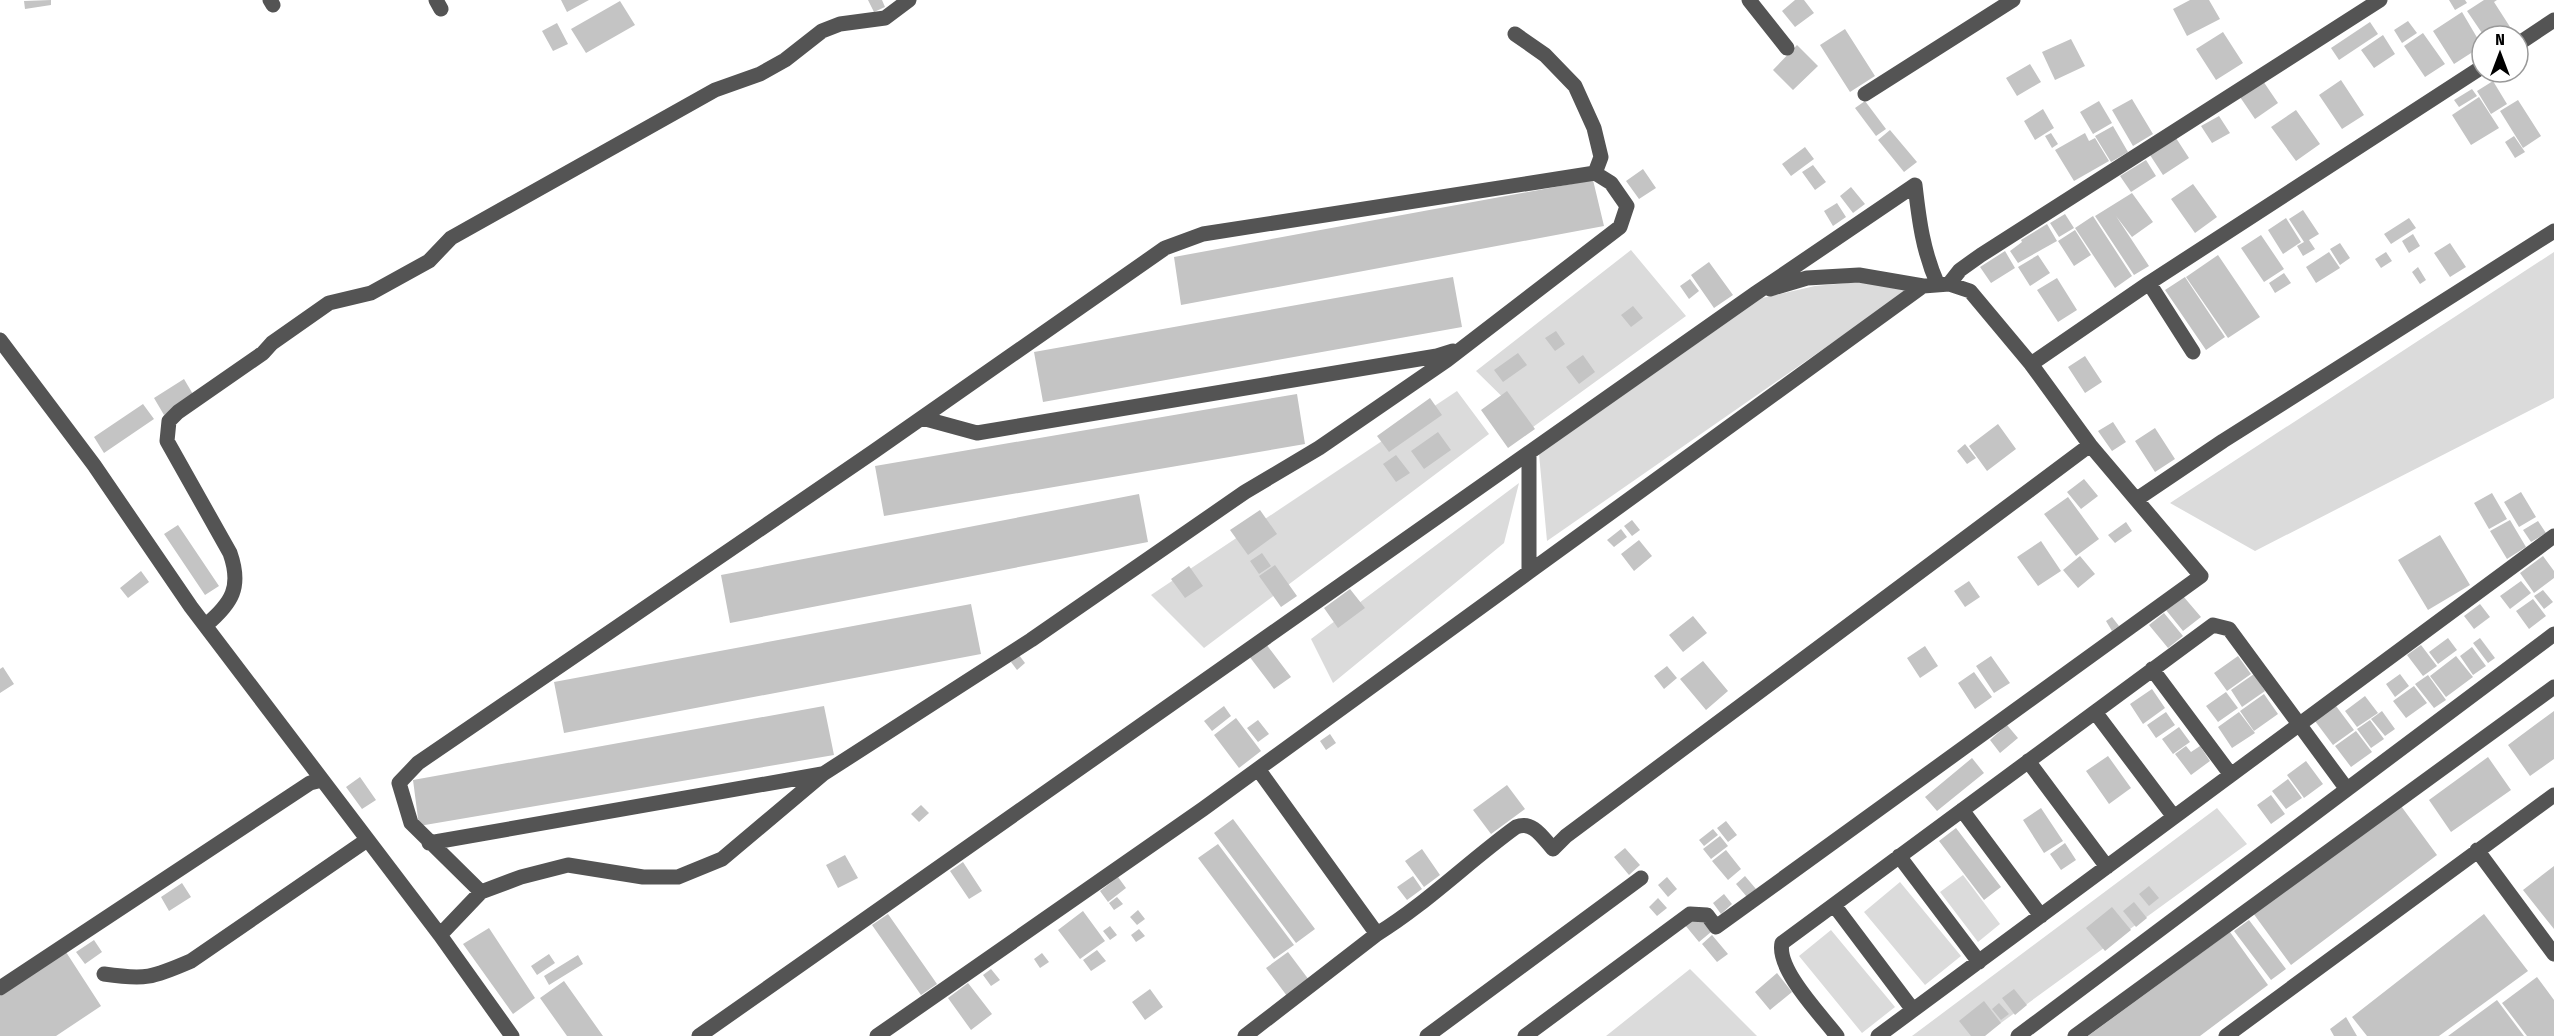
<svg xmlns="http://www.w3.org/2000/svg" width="2554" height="1036" font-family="'Fira Sans Condensed',sans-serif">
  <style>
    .green { fill: #dbdbdb }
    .building { fill: #c4c4c4 }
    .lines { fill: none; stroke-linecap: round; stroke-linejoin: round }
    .minor { stroke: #545454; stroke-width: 15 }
  </style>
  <rect width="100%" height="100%" fill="#fff"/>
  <path class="green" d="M1631,250L1686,316L1533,427L1476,371Z
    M2554,252V398L2255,551L2170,503Z
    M1859,282L1911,288L1547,541L1539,454L1762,298L1815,286Z
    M1457,391L1489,434L1204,648L1151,595Z
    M1519,483L1504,543L1333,683L1311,639Z
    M2217,808L2247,844L1983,1036H1912Z
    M1963,875L2000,924L1978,942L1940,892Z
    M1900,882L1961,956L1925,985L1864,912Z
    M1831,930L1895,1007L1862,1033L1799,956Z
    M1690,969L1757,1036H1606Z"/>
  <path class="building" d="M51,0V5L25,9L24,1Z
    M561,0H589L567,12Z
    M868,0H882L885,7L874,12Z
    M1795,0H1804L1814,13L1795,27L1782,11Z
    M2190,0H2209L2220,19L2187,36L2173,9Z
    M2449,0H2465L2467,3L2455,10Z
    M2484,0H2497L2494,2L2512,30L2503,36H2484L2467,11Z
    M620,1L635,25L586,53L571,29Z
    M2462,12L2482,46L2454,64L2433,31Z
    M2408,21L2417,33L2402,43L2394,30Z
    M2370,22L2378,34L2339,60L2331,48Z
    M557,23L568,44L553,51L542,31Z
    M1845,29L1875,76L1850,92L1820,45Z
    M2223,32L2243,63L2216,80L2196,49Z
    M2423,33L2445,64L2425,77L2404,46Z
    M2383,35L2395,54L2374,68L2361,50Z
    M2071,39L2085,66L2055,80L2042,52Z
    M1797,45L1818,66L1793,90L1773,70Z
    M2030,64L2041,82L2017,96L2006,78Z
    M2341,80L2364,115L2342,129L2319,95Z
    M2263,81L2278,103L2255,119L2240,97Z
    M2493,81L2507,104L2491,114L2477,91Z
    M2472,89L2477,96L2459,107L2454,100Z
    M2479,97L2499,128L2471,145L2452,115Z
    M2132,99L2153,134L2133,146L2112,110Z
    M2518,100L2541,136L2523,148L2500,111Z
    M1865,101L1886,129L1876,136L1855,108Z
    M2099,101L2112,123L2093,134L2080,112Z
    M2043,109L2054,128L2035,140L2024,121Z
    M2296,110L2320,144L2296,161L2271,127Z
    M2219,116L2230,133L2212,143L2201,126Z
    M2113,126L2128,152L2111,162L2095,136Z
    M1890,130L1917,162L1904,172L1878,140Z
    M2051,133L2058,144L2052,148L2045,136Z
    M2085,133L2089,141L2095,138L2109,161L2074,181L2055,150Z
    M2514,136L2525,152L2515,158L2505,142Z
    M2176,138L2189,158L2163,175L2150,155Z
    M1805,147L1814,159L1791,176L1782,164Z
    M2146,160L2156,176L2131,192L2120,176Z
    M1813,165L1826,182L1815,190L1802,172Z
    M1643,169L1656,188L1639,199L1626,181Z
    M1593,180L1604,226L1181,305L1174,257Z
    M2193,184L2217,217L2195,233L2171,199Z
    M1851,187L1865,204L1853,213L1840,196Z
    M2132,193L2153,222L2132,237L2116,216L2149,266L2134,275L2095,216Z
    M1837,203L1846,217L1833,226L1824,211Z
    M2303,210L2319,234L2309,240L2315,249L2303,256L2297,246L2304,242L2289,219Z
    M2065,214L2074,228L2059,237L2050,223Z
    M2093,216L2132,276L2115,288L2075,228Z
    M2286,218L2301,242L2283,254L2268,230Z
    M2409,218L2416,228L2391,244L2384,234Z
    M2047,224L2057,241L2018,263L2010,251L2022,242L2021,240Z
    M2075,230L2091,255L2074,266L2058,241Z
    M2413,234L2420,246L2409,253L2402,241Z
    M2261,235L2284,269L2264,282L2241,248Z
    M2340,243L2350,258L2340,265L2330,249Z
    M2450,243L2466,267L2450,277L2434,253Z
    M2005,251L2015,268L1991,283L1980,267Z
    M2329,252L2340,268L2316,283L2306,267Z
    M2386,252L2392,261L2381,268L2375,259Z
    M2038,255L2050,273L2030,286L2018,267Z
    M2218,255L2260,317L2228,338L2186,277Z
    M1709,262L1733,295L1714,308L1691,275Z
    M2418,267L2426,280L2420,284L2412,272Z
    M2284,273L2291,283L2275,293L2269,283Z
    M1453,277L1462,327L1043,402L1034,352Z
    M2185,277L2225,337L2206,350L2165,290Z
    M2057,278L2077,310L2058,322L2037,290Z
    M1690,279L1699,291L1689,299L1680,286Z
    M1633,306L1643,318L1631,327L1621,315Z
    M1556,331L1565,344L1555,351L1545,338Z
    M1518,353L1527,365L1503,382L1494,370Z
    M1583,355L1595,372L1579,384L1566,367Z
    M2085,356L2102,382L2085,393L2068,367Z
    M184,379L194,396L164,415L154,398Z
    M1507,391L1535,429L1508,448L1481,410Z
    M1297,394L1305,444L884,516L875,466Z
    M1430,398L1442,415L1389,452L1377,436Z
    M143,404L154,419L104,453L94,437Z
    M2113,422L2126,442L2112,451L2098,431Z
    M1998,424L2016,449L1987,471L1969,446Z
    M2155,428L2175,459L2155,472L2135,441Z
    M1438,432L1451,450L1424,469L1411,451Z
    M1965,444L1976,458L1967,464L1957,451Z
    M1396,455L1410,473L1396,482L1383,464Z
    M2084,479L2098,496L2081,509L2067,492Z
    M2521,492L2536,517L2519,527L2504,502Z
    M2492,493L2507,519L2489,529L2474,503Z
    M1139,494L1148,542L730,623L721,575Z
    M2068,497L2099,539L2076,556L2044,514Z
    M1260,510L1277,534L1248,555L1230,530Z
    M1632,520L1640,530L1632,536L1624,526Z
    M2510,520L2526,547L2507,559L2490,531Z
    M2538,521L2546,533L2531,542L2523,530Z
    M2126,522L2132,531L2115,543L2108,535Z
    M178,525L219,586L205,595L164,534Z
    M1621,529L1627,537L1614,547L1607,540Z
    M2440,535L2470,585L2428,610L2398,560Z
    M1639,540L1652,556L1634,571L1621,554Z
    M2041,541L2061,571L2038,586L2017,557Z
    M1262,553L1271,566L1259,574L1250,561Z
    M2080,556L2095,574L2078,588L2063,570Z
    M2543,556L2554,571V578L2534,593L2520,573Z
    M1275,565L1297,596L1281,607L1259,576Z
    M1189,566L1203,586L1185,598L1171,579Z
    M141,571L149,582L128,598L120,588Z
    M1969,581L1980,597L1965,607L1954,591Z
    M2521,581L2531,593L2510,609L2500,596Z
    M1350,589L1365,608L1338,628L1324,608Z
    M2543,590L2553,602L2544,609L2534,596Z
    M2183,596L2201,617L2183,631L2166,610Z
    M2533,599L2546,616L2529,629L2516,611Z
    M971,604L981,654L564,733L554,682Z
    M2480,604L2490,617L2474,629L2464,616Z
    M2164,613L2183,636L2168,648L2149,625Z
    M1693,616L1707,633L1683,652L1669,635Z
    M2112,617L2119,626L2112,631L2106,621Z
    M2448,638L2457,650L2438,664L2429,652Z
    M2480,638L2495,658L2488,663L2473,643Z
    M1266,644L1291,677L1274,689L1249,656Z
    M2421,645L2437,666L2423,676L2407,655Z
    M1925,646L1938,666L1920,678L1907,658Z
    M2472,647L2486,666L2473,675L2460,656Z
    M1019,655L1025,663L1017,670L1011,662Z
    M1991,656L2010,683L1994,693L1976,666Z
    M2238,656L2251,674L2227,691L2214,673Z
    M2456,656L2473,677L2446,697L2430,676Z
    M1703,661L1728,691L1706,710L1680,679Z
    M1667,666L1677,678L1664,689L1654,676Z
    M3,667L14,684L0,693V669Z
    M1974,672L1992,697L1975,709L1958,683Z
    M2254,674L2265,691L2242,707L2231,690Z
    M2400,674L2409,686L2395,697L2386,684Z
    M2428,675L2446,700L2434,708L2415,684Z
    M2414,686L2427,703L2406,718L2393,701Z
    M2152,689L2165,708L2143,724L2130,704Z
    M2226,692L2238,708L2218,722L2206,706Z
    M2264,694L2278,714L2254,731L2240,711Z
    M2365,696L2378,713L2357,727L2345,711Z
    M824,706L834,755L419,826L413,780Z
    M1224,706L1231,716L1212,731L1204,721Z
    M2336,706L2354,730L2333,745L2315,721Z
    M2382,711L2395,729L2385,736L2371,719Z
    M2554,711V759L2530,776L2508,745Z
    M2166,712L2175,725L2156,738L2147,725Z
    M2239,712L2255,733L2232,748L2218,727Z
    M1236,718L1261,751L1239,768L1214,735Z
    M1258,720L1269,734L1258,742L1247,728Z
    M2370,720L2384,739L2371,748L2357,729Z
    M2007,725L2018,738L2000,753L1990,740Z
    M2179,727L2190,742L2173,754L2162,739Z
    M2356,731L2372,752L2351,767L2335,746Z
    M1330,734L1336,743L1326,750L1320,741Z
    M2186,746L2191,752L2200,746L2210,761L2191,775L2175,754Z
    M2108,756L2131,788L2109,804L2086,771Z
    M2488,757L2511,790L2451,832L2429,800Z
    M1972,758L1984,773L1937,811L1925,797Z
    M2306,761L2323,784L2304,798L2287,775Z
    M360,777L376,800L362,809L346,787Z
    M2288,779L2302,798L2286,809L2272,791Z
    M1507,785L1525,809L1491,834L1473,810Z
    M2271,795L2285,814L2271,824L2257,805Z
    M921,805L929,813L919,822L911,814Z
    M2401,806L2437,855L2291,965L2253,913Z
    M2041,808L2063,841L2044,853L2023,820Z
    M1233,819L1315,929L1296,943L1214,833Z
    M1726,821L1737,835L1728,842L1717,828Z
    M1956,828L2001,887L1984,900L1939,841Z
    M1713,829L1718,835L1704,846L1699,840Z
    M1720,836L1728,846L1711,859L1703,849Z
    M2065,843L2076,860L2061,870L2050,854Z
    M1218,844L1294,945L1274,959L1198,858Z
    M1625,848L1640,865L1629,875L1614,857Z
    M1422,849L1440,875L1424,887L1405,861Z
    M1726,850L1741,869L1728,880L1712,861Z
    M845,855L858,878L838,888L826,865Z
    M963,862L982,891L969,899L950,871Z
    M2554,866V929L2523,890Z
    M1413,876L1422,889L1407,900L1397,887Z
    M1745,876L1756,889L1747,897L1736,884Z
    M1118,877L1126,888L1108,902L1100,891Z
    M1667,877L1677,889L1668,897L1658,885Z
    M182,883L191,897L169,911L161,897Z
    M2149,886L2159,898L2149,906L2139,894Z
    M1724,894L1732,904L1721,914L1713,903Z
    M1117,897L1123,904L1114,910L1109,903Z
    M1658,898L1667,908L1657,916L1649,907Z
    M2134,902L2147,918L2136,927L2123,911Z
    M2112,907L2131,930L2105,951L2086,928Z
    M1138,910L1145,919L1137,925L1130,917Z
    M1083,911L1105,941L1080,959L1058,930Z
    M888,914L937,984L921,995L872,925Z
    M2484,914L2528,971L2439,1036H2367L2352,1017Z
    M1697,915L1711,932L1699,942L1685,925Z
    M2249,920L2286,969L2271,980L2234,931Z
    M1110,926L1117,935L1110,940L1103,931Z
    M489,928L535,998L513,1014L463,944Z
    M1139,929L1145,936L1136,942L1131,935Z
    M2230,932L2268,985L2200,1036H2088Z
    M1712,935L1728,954L1717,962L1702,944Z
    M94,940L102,952L85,964L76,952Z
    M1097,950L1106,961L1091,971L1083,960Z
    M66,952L101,1006L56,1036H0V996Z
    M1288,952L1309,980L1287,996L1266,968Z
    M1042,953L1049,962L1040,968L1034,959Z
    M549,954L555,963L537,975L531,966Z
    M578,955L583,964L549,985L544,976Z
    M991,969L1000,980L991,986L983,975Z
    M1777,973L1792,992L1770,1010L1755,992Z
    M2537,977L2554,1000V1036H2527L2502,1003Z
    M564,981L603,1036H567L540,998Z
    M968,983L992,1014L971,1030L948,998Z
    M1150,989L1163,1007L1145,1020L1132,1002Z
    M2014,989L2027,1005L2015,1015L2002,998Z
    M2497,1000L2524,1036H2448Z
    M1984,1001L2001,1023L1985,1036H1971L1959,1021Z
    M1999,1003L2009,1014L2001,1020L1992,1009Z
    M2346,1017L2357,1036H2334L2330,1029Z"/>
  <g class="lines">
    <path class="minor" d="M270,0L273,5
      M436,0L441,9
      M1749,0L1787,48
      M1515,34L1545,55L1575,86L1594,128L1601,157L1595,173
      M2518,44L2554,20
      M1865,94L2013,0
      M2149,283L2193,352
      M1949,284L1960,270L1981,255L2380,0
      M0,340L94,465L191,607L440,935L512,1036
      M2031,364L2149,283L2482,67
      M922,418L977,433L1437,356L1453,351
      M2137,499L2223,441L2554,231
      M1529,572L1923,286
      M206,625C232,603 242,587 230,553L167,441L169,421L178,412L263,353L272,343L329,303L371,293L429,261L451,238L715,90L760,74L785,60L822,31L840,24L885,18L909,0
      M2152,669L2231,775
      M2095,712L2174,817
      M2028,761L2107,867
      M1258,769L1377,934
      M1962,810L2041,916
      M429,843L822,774
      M2477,850L2554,954
      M1899,856L1979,962
      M1834,905L1913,1010
      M440,935L481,892L521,877L568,865L643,877H678L722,859L823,774L1031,640L1245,492L1319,448L1447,360L1620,227L1627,206L1611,183L1595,173L1203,234L1165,248L873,452L418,763L399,783L411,823L481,892
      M104,974C145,980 152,978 191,961L367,840
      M0,988L310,783L322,780
      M699,1036L1756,293L1915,185C1919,220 1923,252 1938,285
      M877,1036L1203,809L1529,572V453
      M1245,1036L1377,934C1426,904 1469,861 1516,827C1533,820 1543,838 1553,849L1566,836L2090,445
      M1427,1036L1641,878
      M1525,1036L1690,914L1707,915L1716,927L2201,576L2090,445L2031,364L1970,291L1949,284L1923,286L1859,275L1807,278L1770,289
      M1837,1036C1821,1015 1776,969 1782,943L2213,625L2229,629L2346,788
      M1878,1036L2554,536
      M2018,1036L2554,634
      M2075,1036L2554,687
      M2226,1036L2554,795"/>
  </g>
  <g transform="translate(2500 54)"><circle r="28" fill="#ffffff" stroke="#999999" stroke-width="1.5"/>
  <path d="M0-4.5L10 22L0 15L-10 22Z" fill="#000000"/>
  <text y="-9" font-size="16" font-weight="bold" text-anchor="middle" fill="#000000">N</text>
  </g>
</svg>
